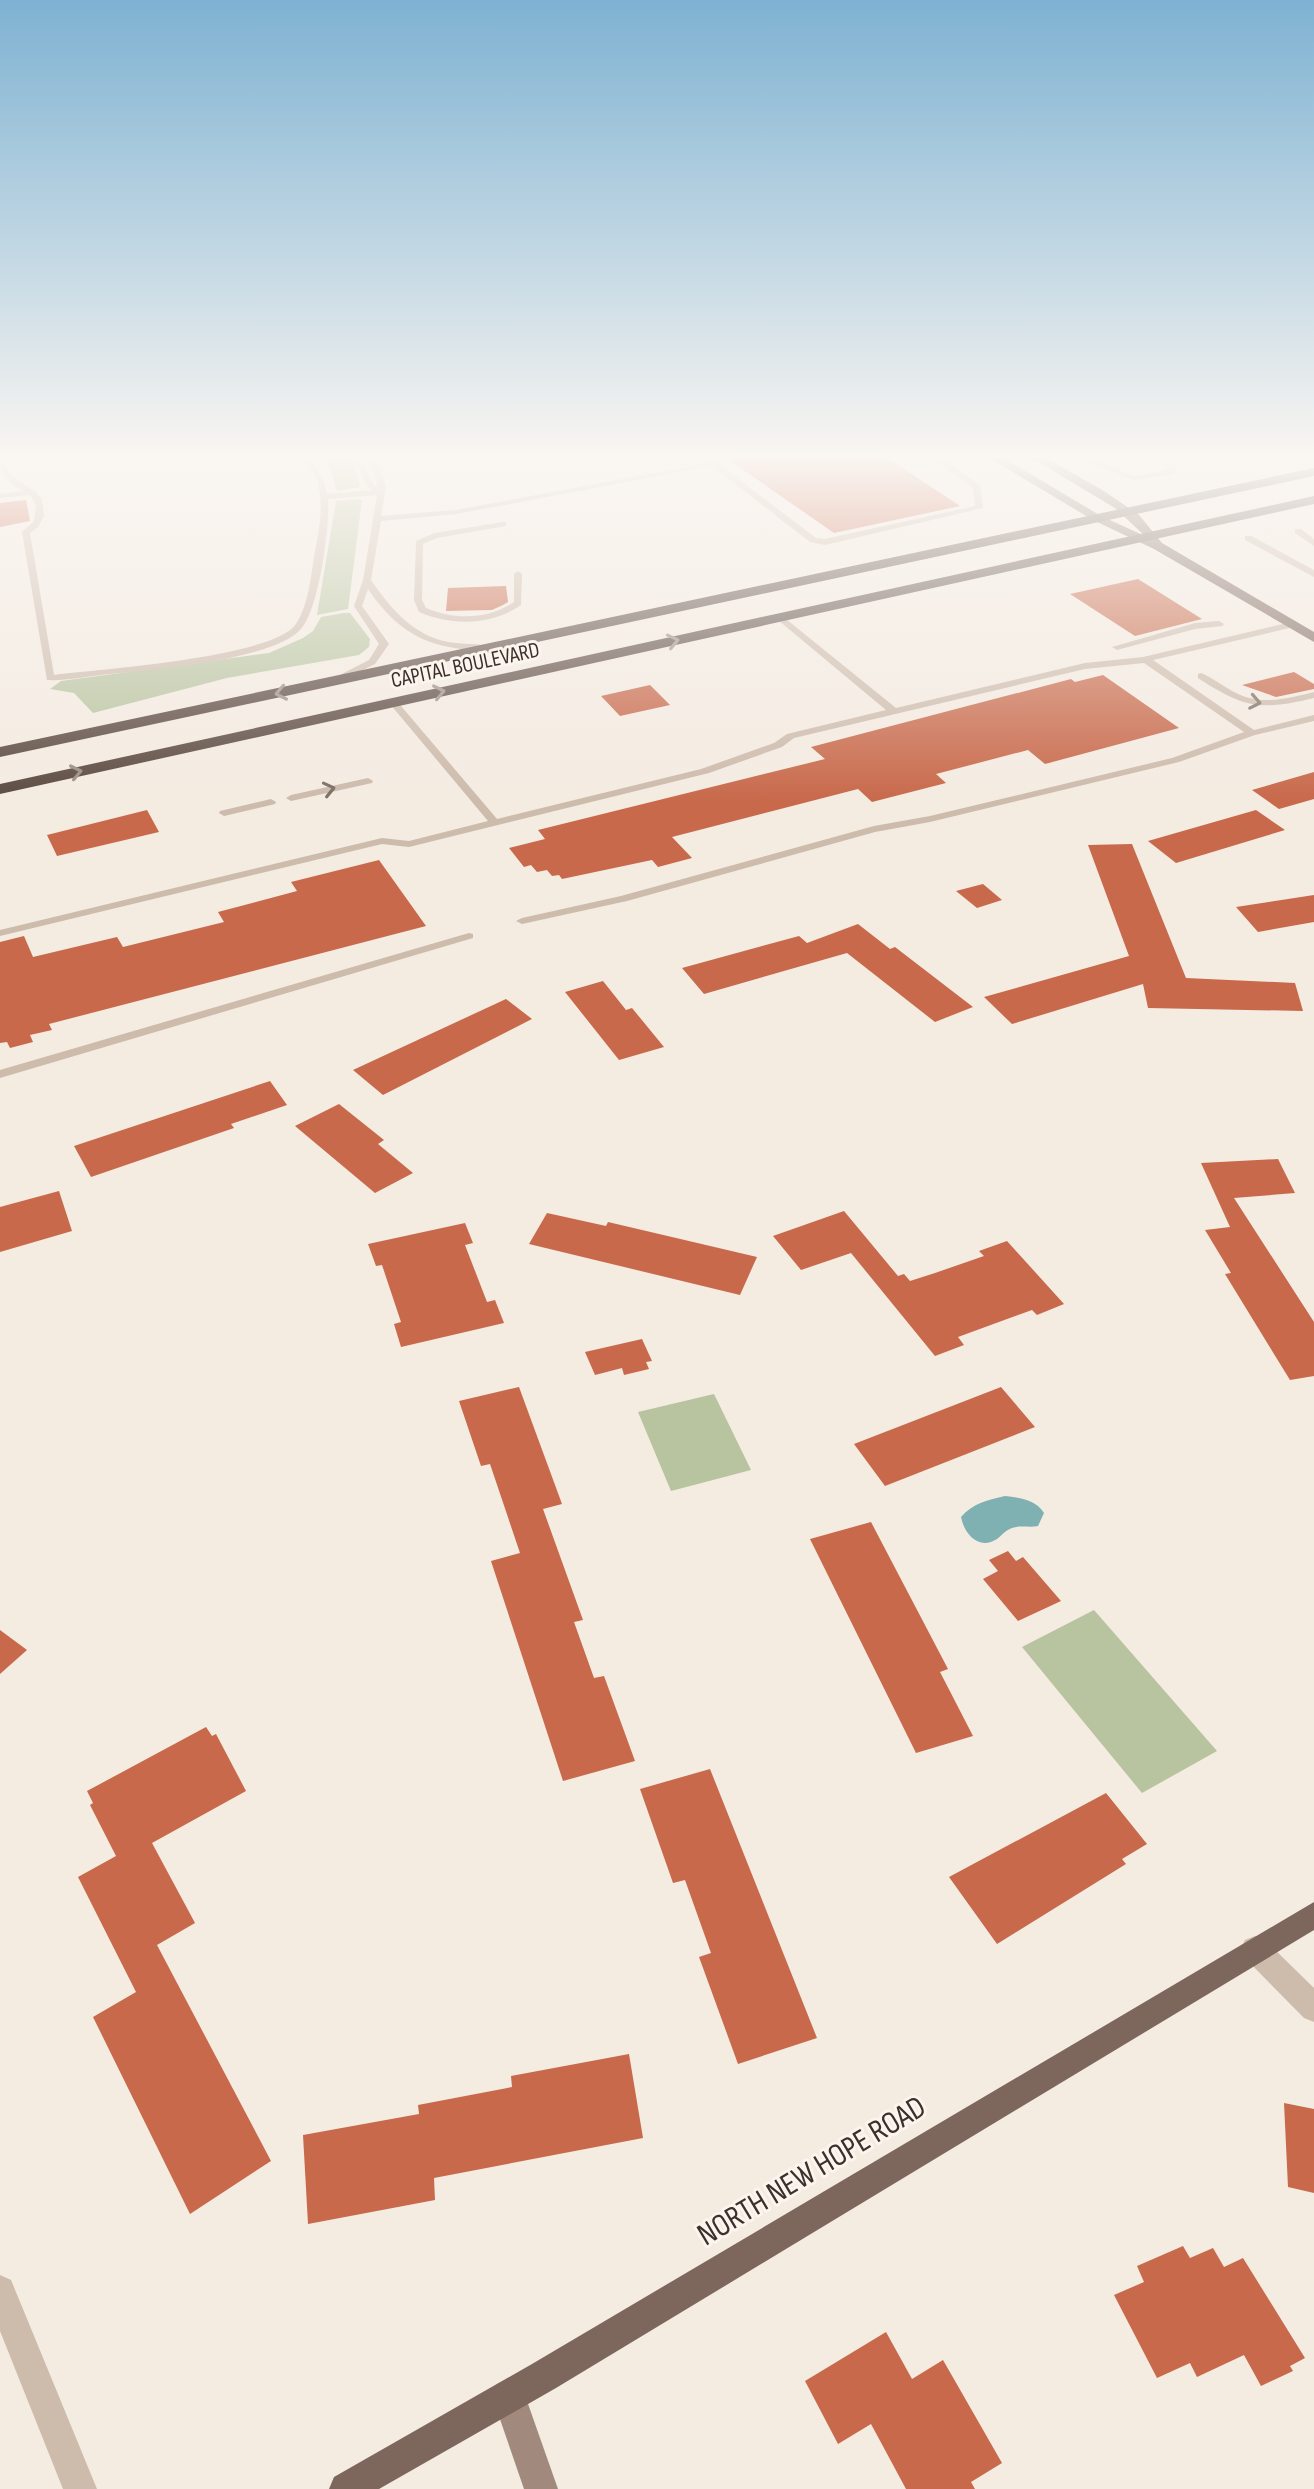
<svg xmlns="http://www.w3.org/2000/svg" width="1314" height="2489" font-family="'Sofia Sans Condensed',sans-serif">
  <style>
    .green { fill: #b8c4a0 }
    .water { fill: #7fb0b2 }
    .building { fill: #c8694b }
    .lines { fill: none; stroke-linecap: round; stroke-linejoin: round }
    .lane { fill: #cdbbac; fill-rule: evenodd }
    .street { fill: #cdbbac; fill-rule: evenodd }
    .secondary { fill: #a18a7d; fill-rule: evenodd }
    .primary { fill: #7d675c; fill-rule: evenodd }
    .highway { fill: #5c4a42; fill-rule: evenodd }
    .oneway { stroke: #9c8e87 }
    .oneway2 { stroke: #7d6f65 }
    .labels { text-anchor: middle; stroke-width: 6; stroke-linejoin: round; paint-order: stroke }
    .far-street-label { font-size: 22px; fill: #3b302b; stroke: #fbf5ee }
    .near-street-label { font-size: 32px; fill: #3b302b; stroke: #fbf5ee }
  </style>
  <rect width="100%" height="100%" fill="#f4ebe1"/>
  <path class="green" d="M310,453H351L360,487L337,491L329,466Z
    M359,499L362,500L348,609L317,615L336,501Z
    M344,613H350L370,639L369,647L359,655L227,678L93,713L74,693L50,689L61,681L269,653L303,638L313,631L321,617Z
    M714,1394L751,1470L671,1491L638,1412Z
    M1094,1610L1217,1751L1142,1793L1022,1647Z"/>
  <path class="water" d="M1005,1496C1020,1498 1035,1499 1044,1513L1038,1526C1030,1528 1020,1525 1012,1528C1006,1530 1002,1535 997,1539C978,1551 964,1533 961,1517C973,1503 988,1500 1005,1496Z"/>
  <path class="building" d="M719,453H880L960,506L834,533Z
    M26,500L30,521L0,527V503Z
    M1138,579L1202,619L1135,636L1070,594Z
    M506,586L508,602L503,605L492,610L446,611L448,588Z
    M1294,672L1314,684V689L1276,697L1242,685Z
    M1103,675L1179,728L1045,764L1028,750L936,774L946,783L872,802L858,789L672,837L692,858L658,867L652,860L562,879L559,875L552,876L547,870L537,872L531,865L524,867L509,848L545,839L538,830L825,759L811,747L1071,679L1075,682Z
    M650,685L670,705L620,716L601,696Z
    M1314,772V799L1279,809L1252,790Z
    M147,810L159,832L57,856L47,835Z
    M1256,810L1285,830L1176,863L1148,841Z
    M1132,844L1186,978L1295,983L1303,1011L1148,1008L1143,984L1012,1024L984,997L1129,956L1088,845Z
    M379,860L426,926L49,1024L52,1030L30,1035L33,1042L10,1048L7,1042L0,1043V942L24,936L33,957L117,937L123,947L224,922L218,912L297,891L291,882Z
    M983,884L1002,900L977,908L956,891Z
    M1314,895V922L1258,932L1236,907Z
    M858,924L890,949L895,947L973,1007L935,1022L847,953L704,994L682,968L799,936L807,943Z
    M603,981L626,1010L632,1008L664,1047L619,1060L565,992Z
    M506,999L532,1019L383,1095L353,1070Z
    M270,1081L287,1105L231,1124L234,1128L91,1177L74,1146Z
    M339,1104L384,1140L378,1144L413,1173L375,1193L295,1126Z
    M1278,1159L1295,1193L1234,1198L1314,1322V1376L1290,1380L1225,1274L1231,1273L1205,1230L1230,1227L1201,1163Z
    M59,1191L72,1231L0,1252V1207Z
    M844,1211L898,1276L904,1274L910,1281L935,1273L984,1256L979,1251L1007,1241L1064,1304L1037,1315L1032,1310L958,1337L964,1345L935,1356L851,1253L801,1270L773,1236Z
    M547,1213L606,1226L608,1222L757,1257L740,1295L529,1244Z
    M465,1223L473,1243L465,1245L487,1302L495,1300L504,1323L401,1347L394,1324L401,1322L382,1265L376,1266L368,1244Z
    M642,1339L652,1361L646,1362L649,1369L624,1375L622,1368L595,1375L585,1352Z
    M519,1387L562,1504L543,1509L583,1620L574,1622L594,1678L604,1676L635,1761L563,1781L491,1561L520,1553L490,1464L481,1466L459,1401Z
    M1001,1387L1035,1427L885,1486L854,1444Z
    M871,1522L948,1669L940,1672L973,1736L916,1753L810,1539Z
    M1008,1551L1016,1561L1023,1557L1061,1601L1018,1621L983,1579L998,1571L989,1560Z
    M0,1630L27,1650L0,1674Z
    M206,1727L212,1736L216,1734L246,1791L152,1843L195,1923L157,1945L271,2161L190,2214L93,2017L136,1992L78,1877L116,1856L90,1805L93,1803L87,1791Z
    M710,1769L817,2038L738,2064L699,1957L711,1953L685,1880L673,1883L640,1789Z
    M1106,1793L1147,1844L1122,1859L1126,1864L997,1944L949,1877Z
    M629,2054L643,2138L434,2178L435,2200L308,2224L303,2135L419,2114L418,2105L512,2087L511,2076Z
    M1284,2103L1314,2109V2193L1288,2187Z
    M1183,2246L1190,2258L1213,2248L1224,2267L1243,2258L1305,2358L1290,2366L1293,2371L1261,2386L1244,2355L1197,2377L1190,2363L1157,2378L1114,2295L1144,2282L1137,2266Z
    M886,2332L912,2379L943,2360L1002,2463L971,2482L975,2489H906L871,2424L838,2444L805,2381Z"/>
  <g class="lines">
    <path class="lane" d="M286,453C311,453 323,472 327,494L372,490L367,486L351,453H359L374,485L378,487L367,453H375L386,486L381,516L456,510L707,463L695,453H704L816,538L825,539L975,506L973,488L926,453H935L980,485L983,508L825,545L810,542L712,466L456,514L381,521L371,580C391,609 413,635 448,642C462,645 480,642 492,648L487,651C431,649 400,636 368,589L362,606L389,644L375,664L337,683L334,682V678L369,660L379,644L354,606L363,580L377,495L328,499C330,526 319,609 301,629C273,661 145,670 101,675C84,677 64,681 47,680L22,532L34,521L36,505L30,495L0,498V494L23,491C12,485 0,475 0,462L17,480L35,491L42,499L44,516L38,527L30,533L54,675C100,669 272,658 296,624C311,601 311,567 317,541C321,520 326,481 307,465C301,460 292,458 286,453Z
      M1067,453H1078L1134,476L1168,470L1163,463L1167,461L1177,468L1174,474L1133,480Z
      M503,522H506V526L437,538L423,544L422,600L426,608C454,620 488,620 514,602V574L518,571L522,574L521,605C491,626 452,626 419,612L414,600L416,541L435,533Z
      M1295,529H1301L1314,539V546L1295,533Z
      M1245,536H1251L1314,570V577L1245,540Z
      M781,615L896,708L1085,663L1143,657L1291,622L1294,623V627L1153,660L1254,730L1314,715V721L1255,735L1179,762L930,822L875,832L627,901L522,924L516,921L522,918L621,896L874,826L930,816L1172,758L1244,732L1144,663L1085,669L794,738L782,747L709,773L409,847L382,844L0,936V930L382,838L409,841L488,821L390,704V700H396L497,819L701,769L774,743L787,734L886,710L778,620L776,618Z
      M1219,621L1224,624L1222,626L1195,629L1117,650L1112,647L1195,623Z
      M1201,673C1213,678 1223,686 1234,692C1260,706 1286,699 1314,692V698C1260,711 1244,708 1198,678V674Z
      M368,778L373,781L372,783L291,801L286,798L291,795Z
      M271,799L276,802L275,804L224,816L219,813L220,811Z
      M469,933L473,934V938L0,1078V1070Z"/>
    <path class="street" d="M1255,1936L1265,1940L1314,1988V2022L1304,2018L1245,1958L1241,1949L1245,1940Z
      M0,2275L11,2280L97,2489H63L0,2331Z"/>
    <path class="secondary" d="M509,2379L521,2384L558,2489H524L492,2396L497,2384Z"/>
    <path class="primary" d="M981,453H995L1101,516L1145,536L1115,508L1023,453H1037L1104,491L1139,515L1162,543L1314,632V642L1154,549L1093,520Z
      M1314,1902V1930L556,2388L379,2489H329L334,2477L532,2364Z"/>
    <path class="highway" d="M1314,468V476L0,757V747Z
      M1314,496V504L0,794V784Z"/>
  </g>
  <defs><path id="oneway-chevron" d="M-2-3.5L2.5 0L-2 3.5" fill="none" stroke-width="1.6" stroke-linecap="round" stroke-linejoin="round" transform="scale(2)"/></defs>
  <g class="oneway">
    <use href="#oneway-chevron" transform="translate(673 641) rotate(-13)"/>
    <use href="#oneway-chevron" transform="translate(439 692) rotate(-12)"/>
    <use href="#oneway-chevron" transform="translate(281 693) rotate(168)"/>
    <use href="#oneway-chevron" transform="translate(76 772) rotate(-12)"/>
  </g>
  <g class="oneway2">
    <use href="#oneway-chevron" transform="translate(1255 702) rotate(11)"/>
    <use href="#oneway-chevron" transform="translate(329 789) rotate(-13)"/>
  </g>
  <linearGradient id="sky" x2="0" y2="1"><stop stop-color="#7eb2d2"/><stop offset="0.57" stop-color="#faf6f2"/><stop offset="1" stop-color="#faf6f2" stop-opacity="0"/></linearGradient>
  <rect width="1314" height="801" fill="url(#sky)"/>
  <g class="labels">
    <g class="far-street-label">
      <text transform="translate(465 664) rotate(-12)" y="8">CAPITAL BOULEVARD</text>
    </g>
    <g class="near-street-label">
      <text transform="translate(811 2170) rotate(-31)" y="11">NORTH NEW HOPE ROAD</text>
    </g>
  </g>
</svg>
